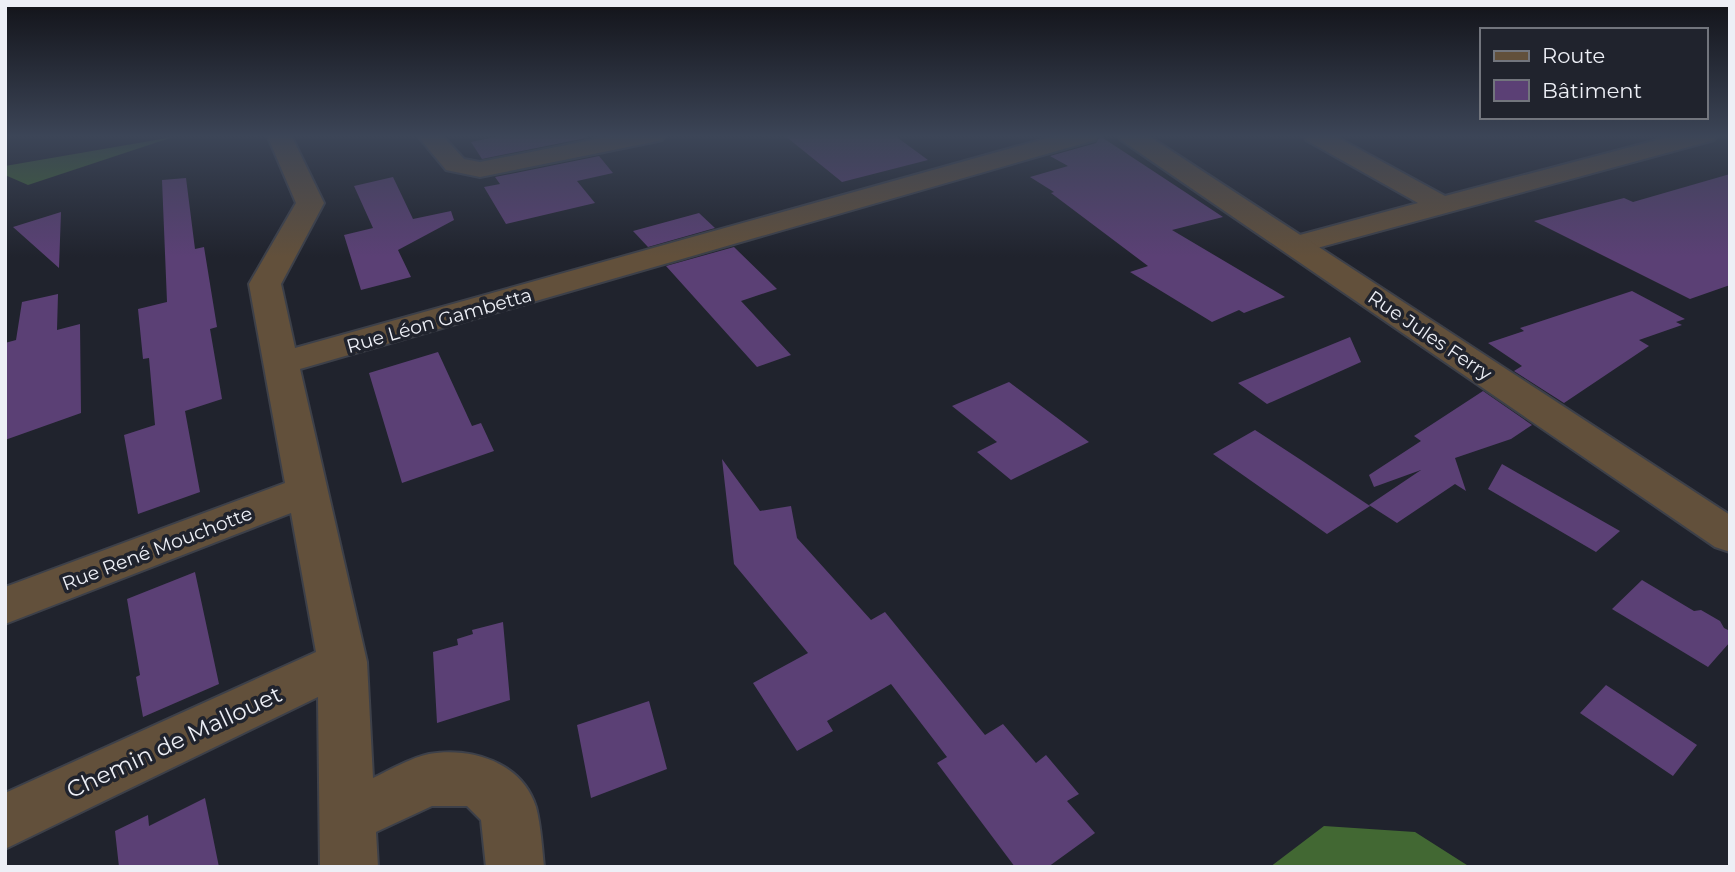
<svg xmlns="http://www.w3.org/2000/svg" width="1735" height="872" font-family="Montserrat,sans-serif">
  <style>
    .forest { fill: #426833 }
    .building { fill: #5b4075 }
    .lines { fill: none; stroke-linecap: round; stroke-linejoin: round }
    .minor-casing { stroke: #3d4049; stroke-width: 4 }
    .tertiary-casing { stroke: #3d4049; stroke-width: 4 }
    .minor { fill: #62503b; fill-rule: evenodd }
    .tertiary { fill: #62503b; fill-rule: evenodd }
    .labels { text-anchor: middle; stroke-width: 7; stroke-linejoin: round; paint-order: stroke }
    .street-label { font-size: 19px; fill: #edeff6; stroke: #20232d }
    .near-street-label { font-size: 23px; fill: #edeff6; stroke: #20232d }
  </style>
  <rect width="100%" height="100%" fill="#20232d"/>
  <path class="forest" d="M173,137L28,185L5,175V166Z
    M1324,826L1415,832L1470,867H1270Z"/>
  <path class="building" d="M504,135H584L586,138L482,159L471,142Z
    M784,135H894L928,160L842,182Z
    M1100,136L1223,217L1172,230L1285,297L1244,313L1239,310L1212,322L1130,272L1148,266L1051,193L1054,192L1030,177L1068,166L1050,156L1096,143Z
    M599,156L613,173L577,181L595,203L506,224L484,187L500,184L495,177Z
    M1730,174V285L1690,299L1534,221L1624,198L1633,202Z
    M393,177L413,219L451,211L454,220L398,250L411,277L361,290L344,235L373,228L354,186Z
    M186,178L195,249L204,247L217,327L210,329L222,399L185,411L200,492L138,514L124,435L155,425L149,358L143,359L138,309L167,302L162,180Z
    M61,212L59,268L13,227Z
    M699,213L715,228L648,247L633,231Z
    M734,247L777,289L741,301L791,355L757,367L666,266Z
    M1632,291L1685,319L1676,322L1682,325L1639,340L1649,346L1564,403L1514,371L1522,366L1488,343L1524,331L1520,328Z
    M58,294L57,330L80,324L81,413L5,440V343L16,340L22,302Z
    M1350,337L1361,362L1267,404L1238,383Z
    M438,352L472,426L481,423L494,451L402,483L369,373Z
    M1009,382L1056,417L1089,442L1011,480L977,452L997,442L952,406Z
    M1483,391L1532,425L1511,439L1455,458L1466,491L1455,484L1397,523L1369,505L1421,470L1374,487L1369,475L1421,441L1414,436Z
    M1255,430L1301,460L1370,506L1327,534L1213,454Z
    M722,459L760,511L791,506L797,538L871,620L885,612L985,735L1003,724L1036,763L1046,755L1079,794L1067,801L1095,833L1048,867H1015L937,763L947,757L891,684L827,721L833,731L797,751L753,683L808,653L734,564Z
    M1502,464L1620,531L1596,552L1488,489Z
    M195,572L219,684L143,717L136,677L140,675L127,599Z
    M1642,580L1694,611L1701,610L1720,621L1724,628L1730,631V642L1708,667L1612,609Z
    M503,622L510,700L437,723L433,652L458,645L457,639L473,634L472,630Z
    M1606,685L1697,745L1673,776L1580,713Z
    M649,701L667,769L591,798L577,725Z
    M205,798L219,867H119L115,831L148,815L149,826Z"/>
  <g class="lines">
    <g class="minor-casing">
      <path id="minor" d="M267,135H291L324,203L281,284L295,348L1058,135H1098L1095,140L300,369L367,662L373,778C390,770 410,758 429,754C471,747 522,762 536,807C541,826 542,848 544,867H486L481,820L467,806H432L376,832L378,867H320L318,697L5,849V793L316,652L291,513L5,624V587L285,483L249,284L296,203Z
        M417,135H442L464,159L480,162L617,135H665L662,140L653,142L480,177L446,170Z
        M1303,135H1333L1445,196L1676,135H1717L1714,140L1295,254L1285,251L1280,245L1285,239L1418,203L1306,140Z"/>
    </g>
    <g class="tertiary-casing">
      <path id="tertiary" d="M1118,135H1147L1730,515V552L1715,547L1121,140Z"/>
    </g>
    <use href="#minor" class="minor"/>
    <use href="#tertiary" class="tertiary"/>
  </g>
  <linearGradient id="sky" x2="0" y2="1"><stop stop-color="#121319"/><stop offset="0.53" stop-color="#3c4557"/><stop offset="1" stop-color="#3c4557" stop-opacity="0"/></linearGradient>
  <rect width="1735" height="257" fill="url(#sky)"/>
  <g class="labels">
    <g class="street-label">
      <text transform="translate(439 320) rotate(-16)" y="7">Rue Léon Gambetta</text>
      <text transform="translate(1430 335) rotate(34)" y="7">Rue Jules Ferry</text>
      <text transform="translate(157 548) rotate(-21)" y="7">Rue René Mouchotte</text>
    </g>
    <g class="near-street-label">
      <text transform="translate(174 742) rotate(-25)" y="8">Chemin de Mallouet</text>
    </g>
  </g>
  <rect width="1735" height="872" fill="none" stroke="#edeff6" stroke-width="14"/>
  <rect x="1480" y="28" width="228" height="91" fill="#20232d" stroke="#72757d" stroke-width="2"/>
  <rect x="1494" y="51" width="35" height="10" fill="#62503b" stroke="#72757d" stroke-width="2"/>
  <text x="1542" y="63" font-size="21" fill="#edeff6">Route</text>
  <rect x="1494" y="80" width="35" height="21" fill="#5b4075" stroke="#72757d" stroke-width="2"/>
  <text x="1542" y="98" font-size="21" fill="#edeff6">Bâtiment</text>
</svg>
